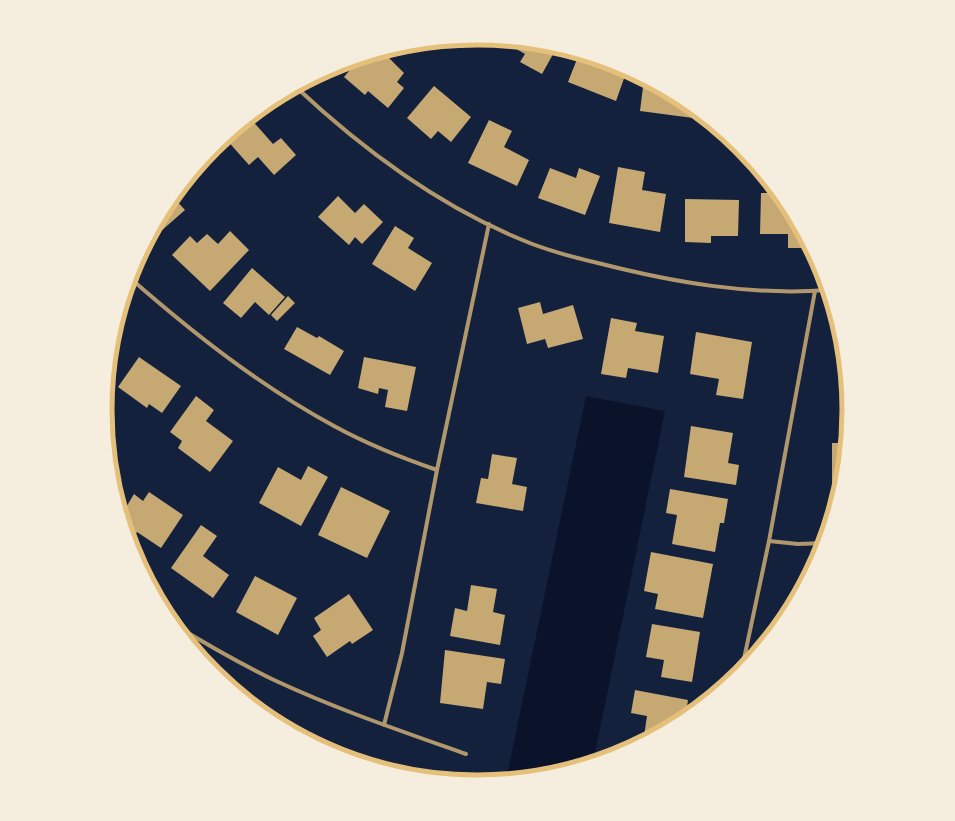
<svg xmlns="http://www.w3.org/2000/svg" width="955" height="821" font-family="'Archivo Narrow',sans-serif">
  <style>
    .water { fill: #0b132b }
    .building { fill: #c6a872 }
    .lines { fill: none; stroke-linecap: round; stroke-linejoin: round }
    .minor { stroke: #b1986c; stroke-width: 4 }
    .rim { fill: none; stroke: #e5c07b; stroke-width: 5 }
  </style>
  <rect width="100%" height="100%" fill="#14213d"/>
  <path class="water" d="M586,396L665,411L593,763L550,776L506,780Z"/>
  <path class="building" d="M501,40L550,45L557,47L542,74L520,62L525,54Z
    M383,52L404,73L397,82L404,88L388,108L368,91L365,95L344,77L359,59Z
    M579,54L627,70L616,101L568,82Z
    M644,79L685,101L694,109L693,118L640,111Z
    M434,86L471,117L451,142L438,131L431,139L407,118Z
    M250,118L273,144L281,138L296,155L274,175L258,157L249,165L225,138Z
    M489,120L512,131L504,147L529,160L517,186L468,163Z
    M618,167L645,172L642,190L666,194L660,232L609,223Z
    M550,168L576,178L579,168L600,176L585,215L538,198Z
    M761,193H778L787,204L810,248H788V234H760Z
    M338,196L355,213L364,204L383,222L362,244L355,237L349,245L318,217Z
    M173,197L185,210L160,232L155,227Z
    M685,199L739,200L738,236H711V243L685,242Z
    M395,226L414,238L408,248L432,263L415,291L372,264Z
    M230,231L249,250L210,291L172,255L190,236L197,243L207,234L218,244Z
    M252,268L285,297L269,315L255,302L241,318L223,303Z
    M288,296L295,303L277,321L271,315Z
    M540,302L543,314L573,305L583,339L548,348L545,339L527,344L518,308Z
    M611,318L637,323L635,331L664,336L658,373L628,368L626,378L601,374Z
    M297,327L317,338L319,336L344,351L330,375L284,349Z
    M696,332L752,342L743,399L716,395L719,379L690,374Z
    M139,357L181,386L162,413L149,404L147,408L118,387Z
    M364,357L416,367L407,411L385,407L388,390L379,388L378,394L358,388Z
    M196,396L214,410L206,421L233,441L210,472L178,448L182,441L170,432Z
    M691,426L733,433L728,463L739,465L736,485L684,477Z
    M832,443H847L843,483L840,493H832Z
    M492,454L517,458L512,484L527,487L523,511L476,503L481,478L488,479Z
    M308,466L328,477L301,526L259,503L278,467L301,480Z
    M341,487L390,511L367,558L318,535Z
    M670,489L728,499L724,523H720L715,552L672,544L677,515L666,513Z
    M149,492L183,515L161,548L137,532L130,543L122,514L134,494L143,501Z
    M201,525L217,536L203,556L229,575L213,598L171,568Z
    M651,552L713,564L703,618L655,609L658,594L644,591Z
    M255,576L297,598L278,635L236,612Z
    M471,585L497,589L493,612L505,615L500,645L450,636L455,608L467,611Z
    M349,594L373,630L352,644L350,641L327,657L313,636L321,630L314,618Z
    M652,624L700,632L692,682L661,677L664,660L646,657Z
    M445,650L505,659L501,684L487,682L483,709L440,703Z
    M635,690L688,700L685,720L680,723L672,721L671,727L643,743L647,716L631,713Z"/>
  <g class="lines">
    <path class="minor" d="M296,87C360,147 438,205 520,239C545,250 572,257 598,263C672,282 751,296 828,290
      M130,278C193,333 260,386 334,426C367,444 402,458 437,470
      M769,541L798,544L825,543
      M173,624C206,644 239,663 274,680C336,709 401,731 466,754
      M741,673L769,541L815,291
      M384,725L402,653L437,470L489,224"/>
  </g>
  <path d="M0 0H955V821H0ZM112 410a365 365 0 1 1 730 0a365 365 0 1 1-730 0Z" fill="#f5edde" fill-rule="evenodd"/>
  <path class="rim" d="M112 410a365 365 0 1 1 730 0a365 365 0 1 1-730 0Z"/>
</svg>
